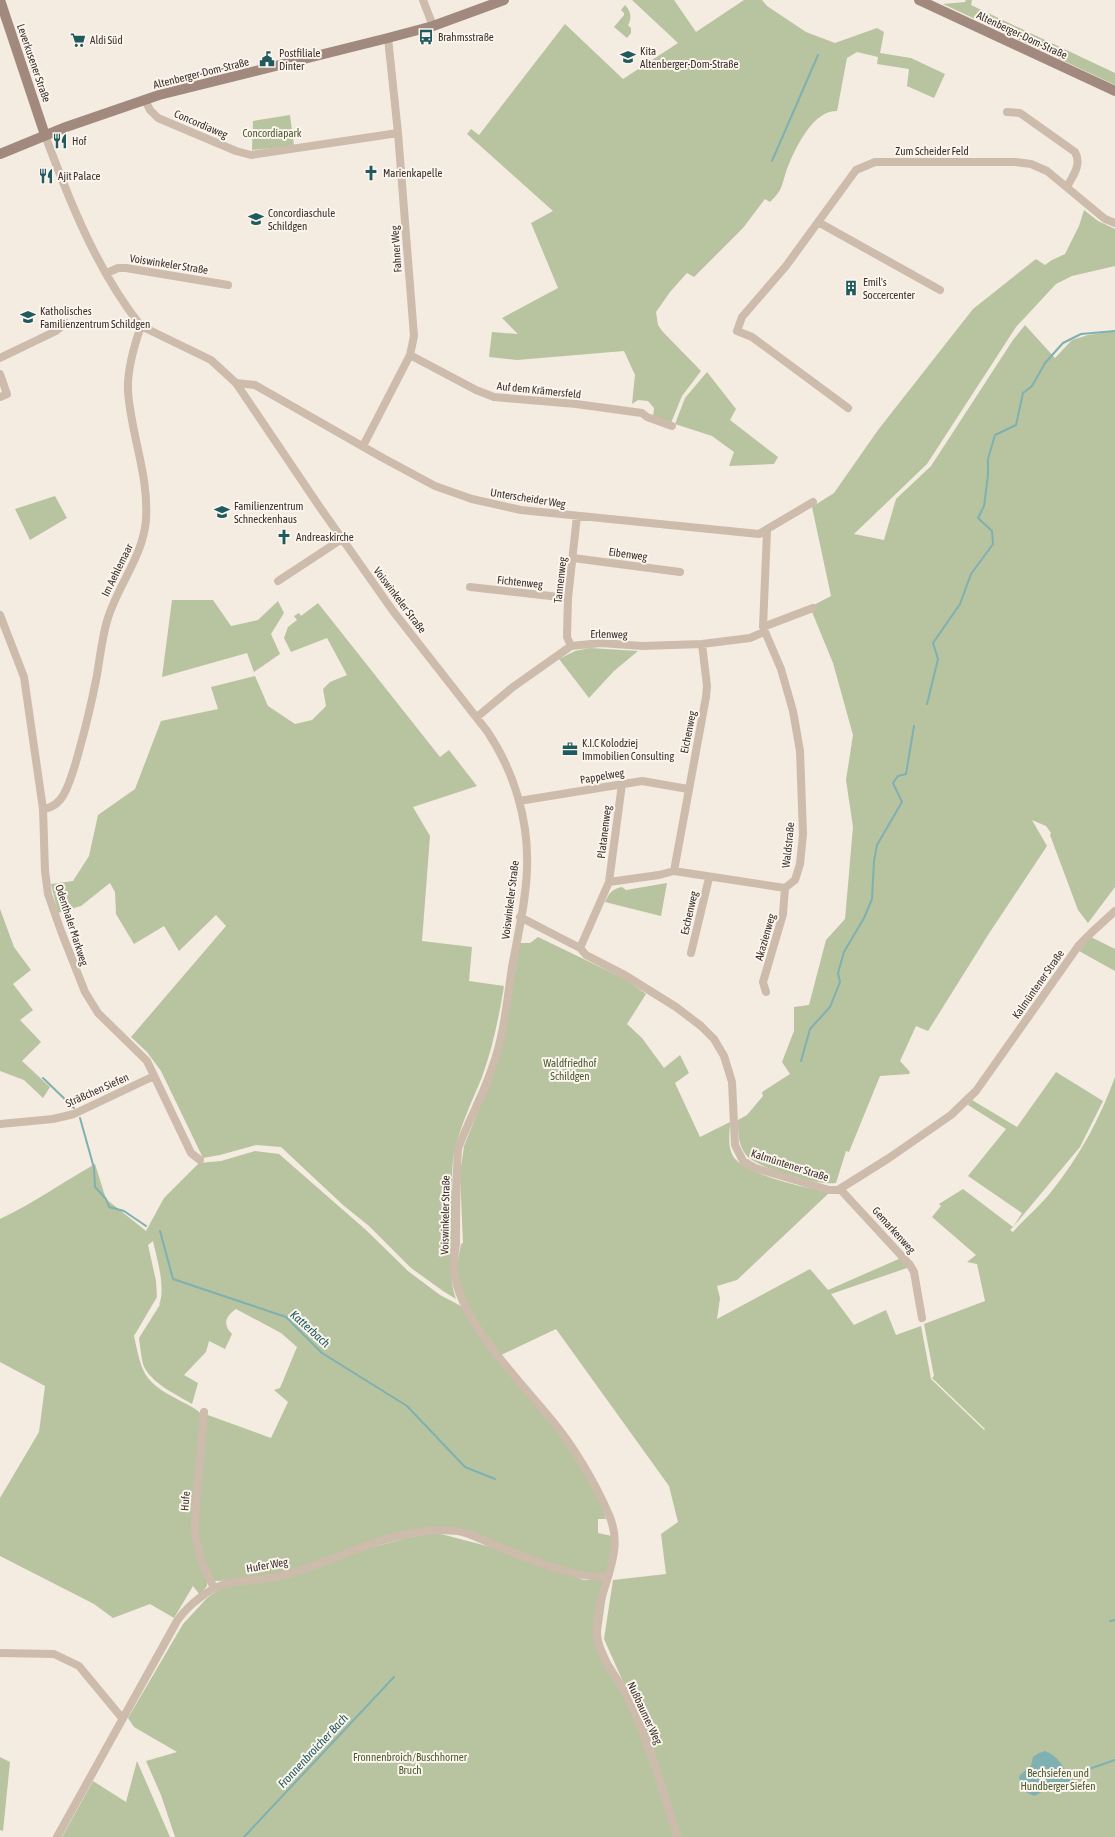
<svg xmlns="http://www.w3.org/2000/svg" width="1115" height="1837" font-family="'Asap Condensed',sans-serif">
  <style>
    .green { fill: #b8c4a0 }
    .water { fill: #7fb0b2 }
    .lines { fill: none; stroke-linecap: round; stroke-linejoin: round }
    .stream { stroke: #7fb0b2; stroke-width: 2 }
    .street { stroke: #cdbbac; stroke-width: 8 }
    .secondary { stroke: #a18a7d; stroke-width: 10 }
    .labels { text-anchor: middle; stroke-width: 4; stroke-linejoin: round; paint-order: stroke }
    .street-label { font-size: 11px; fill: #3b302b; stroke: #fbf5ee }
    .poi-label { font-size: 11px; fill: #3b302b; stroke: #fbf5ee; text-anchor: start }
    .park-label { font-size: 11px; fill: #4a5a2e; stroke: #fbf5ee }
    .water-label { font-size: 12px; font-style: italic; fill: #1f5a5e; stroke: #fbf5ee }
  </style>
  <rect width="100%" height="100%" fill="#f4ebe1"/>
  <path class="green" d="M632,0H674L696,32L744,0H762L767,6L806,32L835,43L877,28L884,32L880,53L911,58L945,74L934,98L907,86L909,69L877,64L878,57L857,52L847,58L837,111C814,110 797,145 789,164C785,172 784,182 780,190C777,195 773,199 770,202L765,199L743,228L694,277L687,273L670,292L656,312L658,325L662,331L701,371L682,396L671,423L653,417L654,408L648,401L638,400L632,404L635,375L624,351L517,360L489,357L492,332L518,334L502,318L558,288L531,223L553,211L467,134L471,129L479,135L565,24L623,79L678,43Z
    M966,0H972L971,5L1115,73V85L943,4L965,2Z
    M625,5C631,11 632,18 628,25L631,28V33L627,38L614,27L624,15V13L621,10Z
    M290,115L294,146L252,150L253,121Z
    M1084,210L1098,221L1115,229V266L1072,276L1056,284L1016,327L927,464L854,534L884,540L896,499L931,466L1013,340L1025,325L1055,358L1072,340L1088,335L1115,331V887L1088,923L1078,910L1050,835L1051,833L1046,826L1032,820L1047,846L988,935L928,1031L916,1026L900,1061L910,1072L909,1074L880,1076L849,1152L846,1151L836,1183C819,1186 757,1168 746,1155C738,1145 738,1132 738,1120L747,1115L763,1096L762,1092L790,1074L782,1062L794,1031V1007L809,1005L826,940L845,919L853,827L846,780L853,735L833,663L810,607L831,596L812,507L834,493L878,430L973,309L1036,259L1045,265L1052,260L1065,254L1079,226Z
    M707,372L736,409L730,420L778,457L774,464L729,466L734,452L712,436L675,424L685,398Z
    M55,496L67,518L30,540L15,509Z
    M172,600H213L231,626L258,620L278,601L284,613L271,634L280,654L254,672L247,653L162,677Z
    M318,603L440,757L449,750L477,786L413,807L430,836L422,941L472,947L469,981L504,986C499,1016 493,1047 482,1077C473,1099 462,1122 456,1145C448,1173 455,1201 455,1230C455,1258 446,1269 456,1299L443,1291L411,1268L369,1226L343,1205L281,1147L256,1145L220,1155L203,1158L161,1071L147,1052L131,1037L226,926L216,915L179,951L164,926L134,944L116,914L115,892L110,883L81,906L58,913L51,884L73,881L89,856L98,815L135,789L161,721L218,709L211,687L255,676L268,706L295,724L312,720L326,706L323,689L330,682L347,675L327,638L291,652L284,638L288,627L297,620L294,616L299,613L301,616Z
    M590,648L638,651L614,671L589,698L559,659L575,651Z
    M667,883L661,916L605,902C609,893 612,889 622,887L626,890Z
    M0,909L14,947L31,970L13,984L33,1010L20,1020L41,1042L22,1061L50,1087L43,1098L24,1080L0,1071Z
    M538,937L625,979L646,994L627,1024L642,1038L664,1068L680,1055L689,1073L675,1083L700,1137L730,1122C730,1132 727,1146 733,1156C744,1175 806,1187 829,1193L737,1280L717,1286L720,1298L717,1319L810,1269L828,1290L901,1258L910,1267L831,1294L854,1325L886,1310L896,1335L921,1326L931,1379L984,1430L985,1429L932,1378L934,1376L924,1324L985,1301L977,1264L967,1262L976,1255L932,1217L941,1206L939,1204L963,1189L1013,1227L1022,1213L968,1176L1006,1129L968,1105L972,1100L1017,1127L1056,1072L1103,1101L1080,1147L1013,1227L1010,1230L1013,1232C1025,1218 1040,1206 1051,1192C1079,1157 1100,1119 1115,1077V1837H680L653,1749L604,1639L613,1580L666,1574L661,1534L678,1522L669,1486L556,1329L501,1355C486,1332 463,1309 457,1281C455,1269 459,1256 461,1244L463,1243L460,1174L464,1146L478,1111L504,1033L520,943H530Z
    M1091,937L1115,949V971L1079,951Z
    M255,1151L279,1154L366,1230L408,1271L440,1295L463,1307L523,1392L548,1417L570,1446L601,1504L606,1519H598V1533L612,1536L615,1556L610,1576L586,1574L445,1530L446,1527C388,1528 338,1557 285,1572C263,1578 237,1581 215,1581L210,1577L206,1566L197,1534V1511L205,1414L271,1438L288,1402L274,1390L280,1388L297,1347L281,1333L236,1309C226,1316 222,1324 232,1334L225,1349L209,1341L206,1352L184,1375L198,1383L192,1404C176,1394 150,1383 143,1364C141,1356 140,1346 139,1338L161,1303L159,1305C166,1288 157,1259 153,1241L148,1245L156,1281L157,1297L134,1336C142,1373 143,1381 177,1399C185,1404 195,1407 201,1414L193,1523L195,1545L207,1579V1586L200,1595L193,1586L174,1618L150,1604L113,1618L94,1604L0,1556V1498L39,1432L45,1386L0,1362V1219C34,1203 63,1182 95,1164L106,1199L146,1231L164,1198L199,1163L221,1161Z
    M437,1533L487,1546L584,1580H608L600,1638L649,1750L675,1837H175L161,1795L146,1761L177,1752L134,1727L128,1718L183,1624L207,1598L223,1587L252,1583L405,1538Z
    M0,1757L10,1762L3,1831L0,1830Z
    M137,1761L170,1837H62L93,1781L126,1802Z"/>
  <path class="water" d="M1045,1751C1059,1756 1067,1771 1071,1784L1067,1788L1048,1789L1034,1796L1026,1792L1019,1778L1020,1775L1031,1766L1033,1757L1039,1753Z"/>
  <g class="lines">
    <path class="stream" d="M772,161L818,55
      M927,704L938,659L933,643L960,604L971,574L993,544L992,531L978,518L984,506L988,475V459L995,435L1016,425L1023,393L1032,386L1045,363L1063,343L1081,334L1115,331
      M801,1061L810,1029L830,1007L840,982L838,973L844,952L864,918L872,899L874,861L877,845L902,802L893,783L898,776L906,774L914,726
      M43,1078L74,1108
      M80,1118L94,1168L95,1187L106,1199L109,1207L124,1211L146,1226
      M160,1231L173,1279L286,1317L322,1353L407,1406L465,1467L495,1479
      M1110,1621L1115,1620
      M1069,1776L1115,1760
      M244,1837L394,1677"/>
    <path class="street" d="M423,0L433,26
      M145,100L150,110L158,118L236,151L251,155L398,133
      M1007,112L1020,113L1075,152C1082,165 1073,175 1067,187
      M45,135C69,200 97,271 141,326L211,360L236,383L319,506L393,611L487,731C514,771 529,820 527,869C526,901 518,935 512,967C507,1001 504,1036 492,1068C483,1096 468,1121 458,1149C456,1181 456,1212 456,1244C455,1254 452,1268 455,1278C465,1326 519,1380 550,1418C573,1445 595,1482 609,1515C629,1559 589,1598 598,1641C602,1663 619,1678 628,1698C649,1743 663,1790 677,1837
      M818,222L940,290
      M107,273L118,268H126L228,285
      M410,355L476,390L494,397L576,404L642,413L647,417L672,426
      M0,358L56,331L66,323
      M0,374L7,394L0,397
      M236,383L255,385L383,458L435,486L472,499L521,510L759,534L813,502
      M848,408L752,337L737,331L742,317L786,266L856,170L875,162H1015L1031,164L1047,171L1105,219L1115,223
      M363,446L410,355L414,336L398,133L388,38
      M573,558L680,572
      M278,581L342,539
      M470,587L568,598
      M0,615L24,677L43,809L45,871L48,894L61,931L85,992L98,1013L147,1061L191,1153L200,1160
      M763,627L813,608
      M571,646L567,637L568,598L577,516
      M477,717L513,687L571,646L601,643L642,646L702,644L750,638L764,632
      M519,801L642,781L688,789
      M43,809C52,808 59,803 64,794C71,781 75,766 79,751C86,726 92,701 97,675C100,657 102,638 107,621C117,586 143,557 146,520C149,475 131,435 128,391C127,370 134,346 141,326
      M674,871L706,697L707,686L702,644
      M609,882L622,784
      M520,917L580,948L586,955L623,974L676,1007L701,1026L714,1039L724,1056L732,1082L735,1145L743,1161L755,1168L829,1190H838L889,1158L951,1115L976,1091L1079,945L1091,933L1115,911
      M580,948L609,882L659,875L674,871L785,888L795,880L800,864L803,834L800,751L793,711L781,669L763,627L767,531
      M691,953L709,878
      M766,992L763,982L783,914L785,888
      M0,1124L53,1119L74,1114L154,1076
      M840,1189L910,1265L914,1272L922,1318
      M204,1412L195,1517V1535L202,1563L214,1588
      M0,1653L54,1654L79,1666L122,1718
      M57,1837L177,1621C186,1608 201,1595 215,1588C236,1578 259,1582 281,1576C340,1561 395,1524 458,1531C470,1533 482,1540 492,1544C529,1558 568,1578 608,1577"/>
    <path class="secondary" d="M0,0L45,135
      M919,0L1115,91
      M0,154L66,127L159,95L388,38L433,26L504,0"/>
  </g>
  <defs>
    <g id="bus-bare" transform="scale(1.2)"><path d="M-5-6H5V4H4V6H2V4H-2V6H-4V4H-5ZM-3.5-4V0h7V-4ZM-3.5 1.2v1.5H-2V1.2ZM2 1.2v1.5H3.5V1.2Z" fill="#1f5a5e" stroke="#fbf5ee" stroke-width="2.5" paint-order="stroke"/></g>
    <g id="supermarket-bare" transform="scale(1.2)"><path d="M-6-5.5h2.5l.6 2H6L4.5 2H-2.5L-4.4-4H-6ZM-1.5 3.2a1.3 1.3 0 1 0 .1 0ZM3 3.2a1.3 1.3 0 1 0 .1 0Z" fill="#1f5a5e" stroke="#fbf5ee" stroke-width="2.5" paint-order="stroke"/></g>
    <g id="school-bare" transform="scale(1.2)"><path d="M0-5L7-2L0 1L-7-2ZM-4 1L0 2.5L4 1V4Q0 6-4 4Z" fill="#1f5a5e" stroke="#fbf5ee" stroke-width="2.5" paint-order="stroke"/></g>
    <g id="civic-bare" transform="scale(1.2)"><path d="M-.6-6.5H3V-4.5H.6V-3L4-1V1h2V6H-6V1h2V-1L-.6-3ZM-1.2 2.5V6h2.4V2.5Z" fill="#1f5a5e" stroke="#fbf5ee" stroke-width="2.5" paint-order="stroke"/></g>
    <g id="restaurant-bare" transform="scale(1.2)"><path d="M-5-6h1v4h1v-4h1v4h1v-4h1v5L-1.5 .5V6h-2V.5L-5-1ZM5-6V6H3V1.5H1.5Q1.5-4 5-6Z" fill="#1f5a5e" stroke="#fbf5ee" stroke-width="2.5" paint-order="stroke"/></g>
    <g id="church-bare" transform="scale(1.2)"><path d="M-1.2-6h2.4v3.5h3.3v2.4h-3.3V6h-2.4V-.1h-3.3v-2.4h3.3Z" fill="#1f5a5e" stroke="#fbf5ee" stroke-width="2.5" paint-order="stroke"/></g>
    <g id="building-bare" transform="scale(1.2)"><path d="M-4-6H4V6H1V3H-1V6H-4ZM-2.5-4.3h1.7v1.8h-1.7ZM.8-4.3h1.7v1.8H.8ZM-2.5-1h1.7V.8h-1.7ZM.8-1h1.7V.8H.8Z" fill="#1f5a5e" stroke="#fbf5ee" stroke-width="2.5" paint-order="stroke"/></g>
    <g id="office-bare" transform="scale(1.2)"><path d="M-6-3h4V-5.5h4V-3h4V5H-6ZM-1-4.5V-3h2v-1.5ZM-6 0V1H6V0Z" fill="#1f5a5e" stroke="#fbf5ee" stroke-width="2.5" paint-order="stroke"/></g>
  </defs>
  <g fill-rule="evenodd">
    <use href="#bus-bare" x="426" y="37"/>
    <use href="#supermarket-bare" x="78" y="40"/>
    <use href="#school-bare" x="628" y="57"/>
    <use href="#civic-bare" x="267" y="59"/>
    <use href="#restaurant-bare" x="60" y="141"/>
    <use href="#church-bare" x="371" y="173"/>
    <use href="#restaurant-bare" x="46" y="176"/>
    <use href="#school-bare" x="256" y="219"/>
    <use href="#building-bare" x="851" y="288"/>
    <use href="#school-bare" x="28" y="317"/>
    <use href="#school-bare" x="222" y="512"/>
    <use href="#church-bare" x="284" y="537"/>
    <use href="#office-bare" x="570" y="749"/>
  </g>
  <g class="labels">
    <g class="street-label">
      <text transform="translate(1022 35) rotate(25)" y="4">Altenberger-Dom-Straße</text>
      <text transform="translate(34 63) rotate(71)" y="4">Leverkusener Straße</text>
      <text transform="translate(201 73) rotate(-14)" y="4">Altenberger-Dom-Straße</text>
      <text transform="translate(201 124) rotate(23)" y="4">Concordiaweg</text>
      <text x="932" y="155">Zum Scheider Feld</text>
      <text transform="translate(396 249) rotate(-94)" y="4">Fahner Weg</text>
      <text transform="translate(169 264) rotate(9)" y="4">Voiswinkeler Straße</text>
      <text transform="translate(539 390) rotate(6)" y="4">Auf dem Krämersfeld</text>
      <text transform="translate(528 498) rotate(9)" y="4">Unterscheider Weg</text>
      <text transform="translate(628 554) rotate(8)" y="4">Eibenweg</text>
      <text transform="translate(117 570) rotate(-64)" y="4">Im Aehlemaar</text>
      <text transform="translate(560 580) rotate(-84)" y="4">Tannenweg</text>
      <text transform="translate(520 582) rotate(6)" y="4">Fichtenweg</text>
      <text transform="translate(400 600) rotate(53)" y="4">Voiswinkeler Straße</text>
      <text transform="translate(609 634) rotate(1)" y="4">Erlenweg</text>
      <text transform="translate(688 732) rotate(-79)" y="4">Eichenweg</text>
      <text transform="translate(602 776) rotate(-10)" y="4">Pappelweg</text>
      <text transform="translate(604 832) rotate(-83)" y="4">Platanenweg</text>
      <text transform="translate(788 845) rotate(-84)" y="4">Waldstraße</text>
      <text transform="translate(510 900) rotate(-83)" y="4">Voiswinkeler Straße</text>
      <text transform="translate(689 913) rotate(-77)" y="4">Eschenweg</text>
      <text transform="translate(72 925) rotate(72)" y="4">Odenthaler Markweg</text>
      <text transform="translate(765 937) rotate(-74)" y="4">Akazienweg</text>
      <text transform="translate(1038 984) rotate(-55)" y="4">Kalmüntener Straße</text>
      <text transform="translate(97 1090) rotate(-24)" y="4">Sträßchen Siefen</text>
      <text transform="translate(790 1165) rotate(18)" y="4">Kalmüntener Straße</text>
      <text transform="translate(445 1215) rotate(-89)" y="4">Voiswinkeler Straße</text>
      <text transform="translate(894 1230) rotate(48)" y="4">Gemarkenweg</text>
      <text transform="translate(185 1501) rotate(-85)" y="4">Hufe</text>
      <text transform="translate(267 1565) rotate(-10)" y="4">Hufer Weg</text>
      <text transform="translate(645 1713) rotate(65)" y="4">Nußbaumer Weg</text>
    </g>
    <g class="poi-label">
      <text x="438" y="41">Brahmsstraße</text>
      <text x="90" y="44">Aldi Süd</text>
      <text x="640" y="55">Kita<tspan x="640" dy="13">Altenberger-Dom-Straße</tspan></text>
      <text x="279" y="57">Postfiliale<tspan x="279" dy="13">Dinter</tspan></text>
      <text x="72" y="145">Hof</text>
      <text x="383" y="177">Marienkapelle</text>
      <text x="58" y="180">Ajit Palace</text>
      <text x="268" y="217">Concordiaschule<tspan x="268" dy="13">Schildgen</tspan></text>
      <text x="863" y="286">Emil's<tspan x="863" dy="13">Soccercenter</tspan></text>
      <text x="40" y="315">Katholisches<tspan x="40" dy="13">Familienzentrum Schildgen</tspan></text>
      <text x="234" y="510">Familienzentrum<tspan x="234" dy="13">Schneckenhaus</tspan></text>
      <text x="296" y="541">Andreaskirche</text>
      <text x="582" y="747">K.I.C Kolodziej<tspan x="582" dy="13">Immobilien Consulting</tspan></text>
    </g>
    <g class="park-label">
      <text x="272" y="137">Concordiapark</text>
      <text x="570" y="1067">Waldfriedhof<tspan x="570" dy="13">Schildgen</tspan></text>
      <text x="410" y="1761">Fronnenbroich/Buschhorner<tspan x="410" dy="13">Bruch</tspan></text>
      <text x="1058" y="1777">Bechsiefen und<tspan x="1058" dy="13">Hundberger Siefen</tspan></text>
    </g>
    <g class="water-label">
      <text transform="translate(310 1329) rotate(42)" y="4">Katterbach</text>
      <text transform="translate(313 1751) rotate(-47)" y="4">Fronnenbroicher Bach</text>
    </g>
  </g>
</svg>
